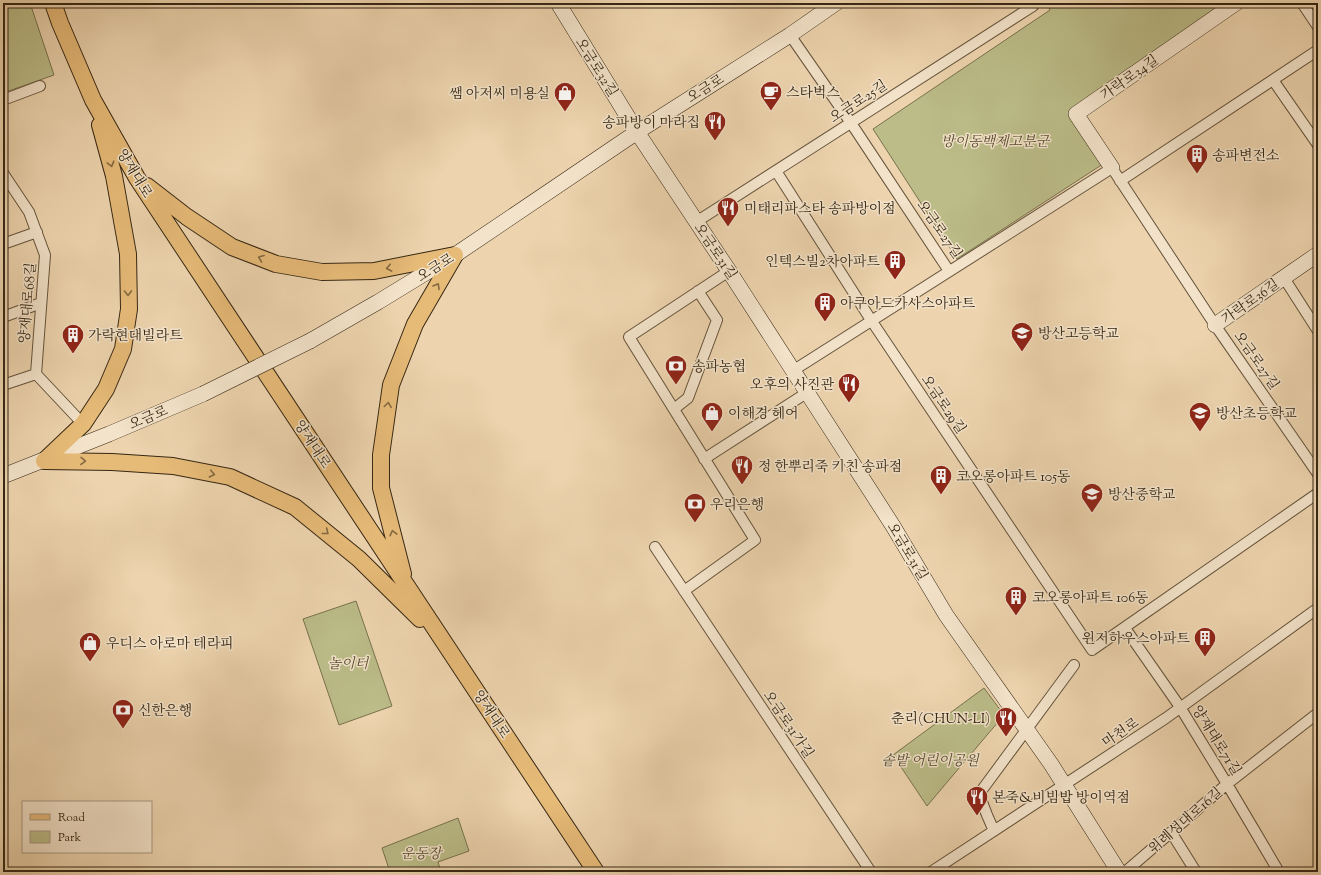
<svg xmlns="http://www.w3.org/2000/svg" width="1321" height="875" font-family="'Sorts Mill Goudy','Noto Serif KR',serif">
  <style>
    .green { fill: #bbbc88; stroke: #78724e }
    .lines { fill: none; stroke-linecap: round; stroke-linejoin: round }
    .street-casing { stroke: #64523a; stroke-width: 12 }
    .secondary-casing { stroke: #362714; stroke-width: 16 }
    .primary-casing { stroke: #362714; stroke-width: 18 }
    .street { stroke: #f3e3ca; stroke-width: 10 }
    .secondary { stroke: #f3e3ca; stroke-width: 15 }
    .primary { stroke: #e6ba77; stroke-width: 16 }
    .secondary-bridge-casing { stroke: #362714; stroke-width: 16; stroke-linecap: butt }
    .secondary-bridge { stroke: #f3e3ca; stroke-width: 15 }
    .oneway { stroke: #856941 }
    .labels { text-anchor: middle; stroke-width: 3; stroke-linejoin: round; paint-order: stroke }
    .street-label { font-size: 14px; fill: #362714; stroke: #f3e3ca }
    .poi-label { font-size: 14px; fill: #362714; stroke: #f3e3ca; text-anchor: start }
    .park-label { font-size: 14px; font-style: italic; fill: #574c31; stroke: #f3e3ca }
  </style>
  <rect width="100%" height="100%" fill="#edd4ae"/>
  <filter id="stains"><feTurbulence type="fractalNoise" baseFrequency=".005" numOctaves="4"/><feColorMatrix values="0 0 0 0 .2 0 0 0 0 .09 0 0 0 0 .02 0 0 0 .5 -.17"/></filter>
  <radialGradient id="worn" r=".72"><stop offset=".6" stop-color="#630" stop-opacity="0"/><stop offset="1" stop-color="#630" stop-opacity=".3"/></radialGradient>
  <path class="green" d="M3,3H30L54,75L3,93Z
    M1047,3H1229L1069,114L1103,164L957,259L873,129L1050,10Z
    M356,601L392,706L339,725L303,619Z
    M984,688L1004,715L927,806L893,755Z
    M458,818L469,851L438,862L441,872H390L382,848Z"/>
  <g class="lines">
    <g class="street-casing">
      <path id="street" d="M1302,3L1318,27
        M790,35L851,123L949,271
        M1273,80L1318,145
        M3,100L40,86
        M776,171L871,320L1092,650L1318,493
        M3,173L29,212L45,255L36,374
        M1120,181L1318,50
        M696,222L1033,6L1032,3
        M3,244L37,232
        M1284,278L1318,331
        M3,317L41,303
        M794,370L1112,168L1215,325L1318,474
        M36,374L83,424
        M3,385L36,374
        M674,409L688,398L717,320L698,291
        M704,459L808,392
        M655,547L871,872
        M684,591L755,540L629,337L729,271
        M1125,628L1180,707L1227,784L1279,872
        M994,831L987,815L979,794L1074,665
        M1171,832L1196,872
        M931,872L1166,718L1318,608
        M1125,872L1227,784L1318,713"/>
    </g>
    <g class="secondary-casing">
      <path id="secondary" d="M558,3L637,132L729,271L893,526L946,615L1051,764L1119,872
        M1112,168L1076,114L1236,3
        M1215,325L1318,254
        M310,341L378,302L455,255L637,132L790,35L836,3
        M3,476L109,434L203,394"/>
    </g>
    <g class="primary-casing">
      <path id="primary" d="M53,3L60,23L93,100L137,178L596,872
        M147,186L187,217L232,247L276,264L322,272L374,271L455,255
        M44,461L112,462L173,466L230,477L295,507L359,559L420,619
        M44,461L83,424L106,389L123,349L129,309L128,254L114,176L100,125
        M403,574L381,488V455L391,385L415,324L455,255"/>
    </g>
    <use href="#street" class="street"/>
    <use href="#secondary" class="secondary"/>
    <use href="#primary" class="primary"/>
    <g class="secondary-bridge-casing">
      <path id="secondary-bridge" d="M203,394L310,341"/>
    </g>
    <use href="#secondary-bridge" class="secondary-bridge"/>
  </g>
  <defs><path id="oneway-chevron" d="M-2-3.5L2.5 0L-2 3.5" fill="none" stroke-width="1.6" stroke-linecap="round" stroke-linejoin="round"/></defs>
  <g class="oneway">
    <use href="#oneway-chevron" transform="translate(111 164) rotate(75)"/>
    <use href="#oneway-chevron" transform="translate(261 258) rotate(-159)"/>
    <use href="#oneway-chevron" transform="translate(389 268) rotate(169)"/>
    <use href="#oneway-chevron" transform="translate(437 286) rotate(-60)"/>
    <use href="#oneway-chevron" transform="translate(128 293) rotate(89)"/>
    <use href="#oneway-chevron" transform="translate(388 405) rotate(-82)"/>
    <use href="#oneway-chevron" transform="translate(83 461) rotate(1)"/>
    <use href="#oneway-chevron" transform="translate(212 474) rotate(11)"/>
    <use href="#oneway-chevron" transform="translate(326 532) rotate(39)"/>
    <use href="#oneway-chevron" transform="translate(393 533) rotate(-104)"/>
  </g>
  <defs>
    <g id="cafe-pin" transform="scale(1.15)"><path d="M0 17L-7.5 6A9.5 9.5 0 1 1 7.5 6Z" fill="#8f2418" stroke="#f3e3ca"/><path d="M-5.5-4.5H6V0H3Q3 3.5 0 3.5H-2.5Q-5.5 3.5-5.5 0ZM3-3.2v2h1.7v-2ZM-6 4.5H4V6H-6Z" fill="#fff"/></g>
    <g id="shop-pin" transform="scale(1.15)"><path d="M0 17L-7.5 6A9.5 9.5 0 1 1 7.5 6Z" fill="#8f2418" stroke="#f3e3ca"/><path d="M-5-2.5h2.3a2.7 3.5 0 0 1 5.4 0H5L5.5 6h-11ZM-1.5-2.5h3a1.5 2.3 0 0 0-3 0Z" fill="#fff"/></g>
    <g id="restaurant-pin" transform="scale(1.15)"><path d="M0 17L-7.5 6A9.5 9.5 0 1 1 7.5 6Z" fill="#8f2418" stroke="#f3e3ca"/><path d="M-5-6h1v4h1v-4h1v4h1v-4h1v5L-1.5 .5V6h-2V.5L-5-1ZM5-6V6H3V1.5H1.5Q1.5-4 5-6Z" fill="#fff"/></g>
    <g id="building-pin" transform="scale(1.15)"><path d="M0 17L-7.5 6A9.5 9.5 0 1 1 7.5 6Z" fill="#8f2418" stroke="#f3e3ca"/><path d="M-4-6H4V6H1V3H-1V6H-4ZM-2.5-4.3h1.7v1.8h-1.7ZM.8-4.3h1.7v1.8H.8ZM-2.5-1h1.7V.8h-1.7ZM.8-1h1.7V.8H.8Z" fill="#fff"/></g>
    <g id="school-pin" transform="scale(1.15)"><path d="M0 17L-7.5 6A9.5 9.5 0 1 1 7.5 6Z" fill="#8f2418" stroke="#f3e3ca"/><path d="M0-5L7-2L0 1L-7-2ZM-4 1L0 2.5L4 1V4Q0 6-4 4Z" fill="#fff"/></g>
    <g id="bank-pin" transform="scale(1.15)"><path d="M0 17L-7.5 6A9.5 9.5 0 1 1 7.5 6Z" fill="#8f2418" stroke="#f3e3ca"/><path d="M-6-4H6V4H-6ZM0-2.3a2.3 2.3 0 1 0 0 4.6a2.3 2.3 0 1 0 0-4.6Z" fill="#fff"/></g>
  </defs>
  <g fill-rule="evenodd">
    <use href="#cafe-pin" x="771" y="92"/>
    <use href="#shop-pin" x="565" y="93"/>
    <use href="#restaurant-pin" x="715" y="122"/>
    <use href="#building-pin" x="1197" y="155"/>
    <use href="#restaurant-pin" x="728" y="208"/>
    <use href="#building-pin" x="895" y="261"/>
    <use href="#building-pin" x="825" y="303"/>
    <use href="#school-pin" x="1022" y="333"/>
    <use href="#building-pin" x="73" y="335"/>
    <use href="#bank-pin" x="676" y="366"/>
    <use href="#restaurant-pin" x="849" y="384"/>
    <use href="#shop-pin" x="712" y="413"/>
    <use href="#school-pin" x="1200" y="413"/>
    <use href="#restaurant-pin" x="742" y="466"/>
    <use href="#building-pin" x="941" y="476"/>
    <use href="#school-pin" x="1092" y="494"/>
    <use href="#bank-pin" x="695" y="504"/>
    <use href="#building-pin" x="1016" y="597"/>
    <use href="#building-pin" x="1205" y="638"/>
    <use href="#shop-pin" x="90" y="643"/>
    <use href="#bank-pin" x="123" y="710"/>
    <use href="#restaurant-pin" x="1006" y="718"/>
    <use href="#restaurant-pin" x="977" y="797"/>
  </g>
  <g class="labels">
    <g class="street-label">
      <text transform="translate(597 67) rotate(58)" y="5">오금로32길</text>
      <text transform="translate(1129 77) rotate(-35)" y="5">가락로34길</text>
      <text transform="translate(705 88) rotate(-32)" y="5">오금로</text>
      <text transform="translate(858 101) rotate(-33)" y="5">오금로25길</text>
      <text transform="translate(135 173) rotate(59)" y="5">양재대로</text>
      <text transform="translate(940 229) rotate(55)" y="5">오금로27길</text>
      <text transform="translate(716 251) rotate(56)" y="5">오금로31길</text>
      <text transform="translate(435 267) rotate(-32)" y="5">오금로</text>
      <text transform="translate(1250 301) rotate(-35)" y="5">가락로36길</text>
      <text transform="translate(27 303) rotate(-85)" y="5">양재대로68길</text>
      <text transform="translate(1257 360) rotate(55)" y="5">오금로27길</text>
      <text transform="translate(944 404) rotate(56)" y="5">오금로29길</text>
      <text transform="translate(148 417) rotate(-23)" y="5">오금로</text>
      <text transform="translate(313 444) rotate(57)" y="5">양재대로</text>
      <text transform="translate(908 551) rotate(59)" y="5">오금로31길</text>
      <text transform="translate(492 714) rotate(57)" y="5">양재대로</text>
      <text transform="translate(789 724) rotate(56)" y="5">오금로31가길</text>
      <text transform="translate(1120 732) rotate(-34)" y="5">마천로</text>
      <text transform="translate(1217 740) rotate(58)" y="5">양재대로71길</text>
      <text transform="translate(1185 820) rotate(-41)" y="5">위례성대로16길</text>
    </g>
    <g class="poi-label">
      <text x="786" y="97">스타벅스</text>
      <text x="550" y="98" text-anchor="end">쌤 아저씨 미용실</text>
      <text x="700" y="127" text-anchor="end">송파방이 마라집</text>
      <text x="1212" y="160">송파변전소</text>
      <text x="744" y="213">미태리파스타 송파방이점</text>
      <text x="880" y="266" text-anchor="end">인텍스빌2차아파트</text>
      <text x="840" y="308">아쿠아드카사스아파트</text>
      <text x="1038" y="338">방산고등학교</text>
      <text x="88" y="340">가락현대빌라트</text>
      <text x="692" y="371">송파농협</text>
      <text x="834" y="389" text-anchor="end">오후의 사진관</text>
      <text x="728" y="418">이해경 헤어</text>
      <text x="1216" y="418">방산초등학교</text>
      <text x="758" y="471">정 한뿌리죽 키친 송파점</text>
      <text x="956" y="481">코오롱아파트 105동</text>
      <text x="1108" y="499">방산중학교</text>
      <text x="710" y="509">우리은행</text>
      <text x="1032" y="602">코오롱아파트 106동</text>
      <text x="1190" y="643" text-anchor="end">윈저하우스아파트</text>
      <text x="106" y="648">우디스 아로마 테라피</text>
      <text x="138" y="715">신한은행</text>
      <text x="990" y="723" text-anchor="end">춘리(CHUN-LI)</text>
      <text x="992" y="802">본죽&amp;비빔밥 방이역점</text>
    </g>
    <g class="park-label">
      <text x="995" y="146">방이동백제고분군</text>
      <text x="348" y="668">놀이터</text>
      <text x="930" y="765">솥밭 어린이공원</text>
      <text x="421" y="858">운동장</text>
    </g>
  </g>
  <rect width="1321" height="875" fill="none" stroke="#edd4ae" stroke-width="16"/>
  <rect x="4" y="4" width="1313" height="867" fill="none" stroke="#362714" stroke-width="2"/>
  <rect x="8" y="8" width="1305" height="859" fill="none" stroke="#362714"/>
  <rect x="22" y="801" width="130" height="52" fill="#f3e3ca" stroke="#a79881"/>
  <rect x="30" y="814" width="20" height="6" fill="#e6ba77" stroke="#a79881"/>
  <text x="58" y="821" font-size="12" fill="#362714">Road</text>
  <rect x="30" y="831" width="20" height="12" fill="#bbbc88" stroke="#a79881"/>
  <text x="58" y="841" font-size="12" fill="#362714">Park</text>
  <rect width="100%" height="100%" filter="url(#stains)"/>
  <rect width="100%" height="100%" fill="url(#worn)"/>
</svg>
